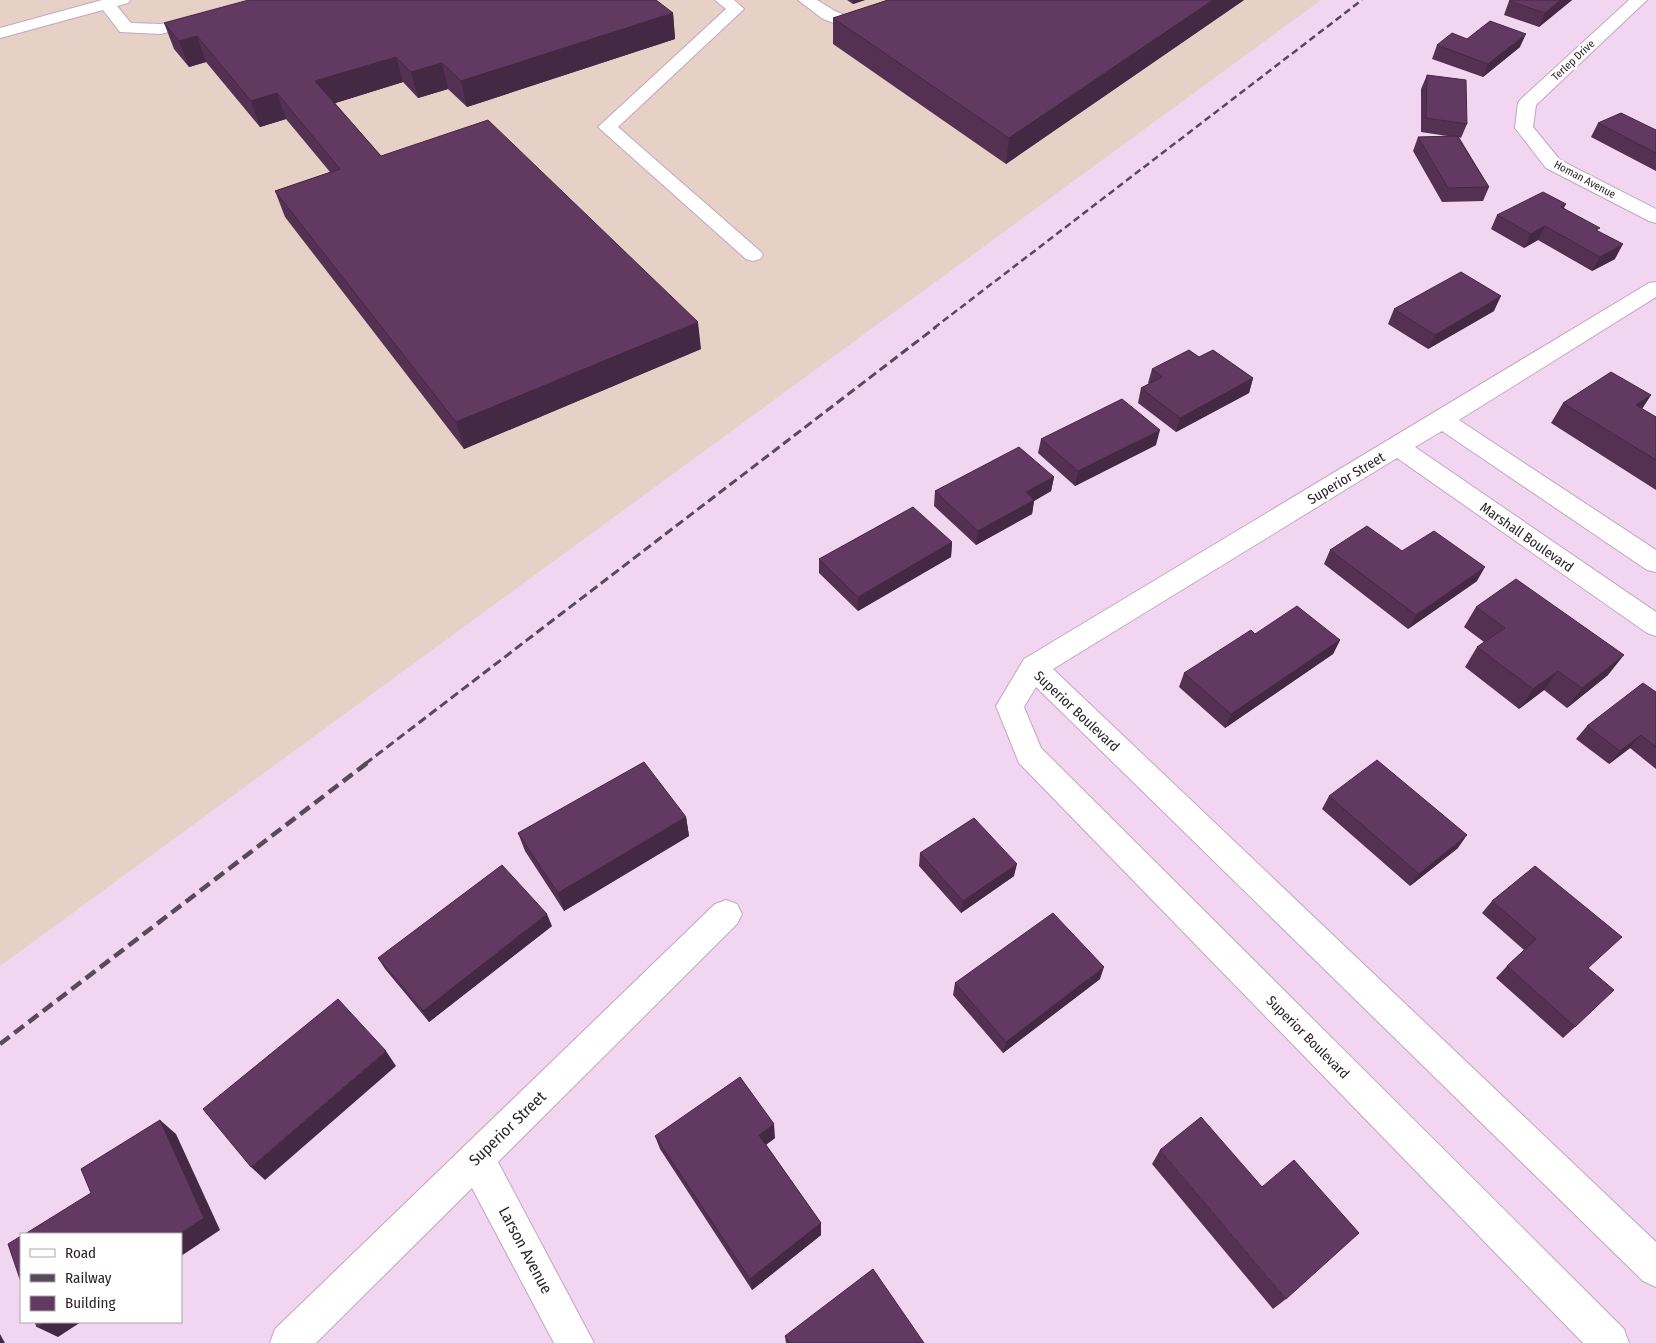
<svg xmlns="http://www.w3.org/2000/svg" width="1656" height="1343" font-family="'Fira Sans Condensed',sans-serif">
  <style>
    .industrial { fill: #e7d0c5 }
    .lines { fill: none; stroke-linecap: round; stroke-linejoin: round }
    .minor-casing { stroke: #c2a6c0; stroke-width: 2 }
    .minor { fill: #fff; fill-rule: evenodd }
    .rail-far2 { stroke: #584a58; stroke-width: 2.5; stroke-dasharray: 7 4; stroke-linecap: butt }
    .rail-far1 { stroke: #584a58; stroke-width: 3; stroke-dasharray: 9 4.5; stroke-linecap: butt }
    .rail { stroke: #584a58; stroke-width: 4.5; stroke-dasharray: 12 6; stroke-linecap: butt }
    .wall { fill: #543153 }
    .shaded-wall { fill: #452844 }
    .building { fill: #623961; stroke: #452844 }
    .labels { text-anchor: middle; stroke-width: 5; stroke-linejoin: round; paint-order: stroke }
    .far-street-label { font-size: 11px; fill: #2c222c; stroke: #fff }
    .street-label { font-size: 14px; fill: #2c222c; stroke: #fff }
    .near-street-label { font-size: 16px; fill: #2c222c; stroke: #fff }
  </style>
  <rect width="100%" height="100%" fill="#f2d5f0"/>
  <path class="industrial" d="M0,0H1321L0,966Z"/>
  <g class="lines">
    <g class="minor-casing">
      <path id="minor" d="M130,0L128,3L117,6L131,23L161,24L249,0H276L274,3L161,34L120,32L103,10L0,38V28L102,0Z
        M715,0H734L744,9L618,127L760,251L763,255L760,259L753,261L746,259L598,127L726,9Z
        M798,0H817L835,11L857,20L916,0H940L938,3L856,31L823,19Z
        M1629,0H1647L1536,105L1533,127L1560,160L1656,209V223L1649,221L1546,168L1515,128L1518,103L1521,99Z
        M1656,282V297L1459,420L1656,550V572L1647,570L1442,431L1415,447L1656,612V636L1647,633L1397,458L1053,669L1656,1242V1287L1643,1281L1036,687L1024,707L1041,748L1624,1329L1629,1343H1583L1019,763L996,706L1024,659L1649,283Z
        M726,900L737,904L742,914L737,924L498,1162L594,1343H554L472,1188L316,1343H270L275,1329L715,904Z"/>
    </g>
    <use href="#minor" class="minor"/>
    <path class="rail-far2" d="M934,328L1362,0"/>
    <path class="rail-far1" d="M365,764L936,327"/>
    <path class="rail" d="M0,1044L367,763"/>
  </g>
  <path class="wall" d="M847,0H865L853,4Z
    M888,0H1244L1006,164L833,44V18Z
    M1572,0L1539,27L1504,15L1509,1Z
    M673,13L675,39L467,107L448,89L418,98L403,82L335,103L381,156L701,349L464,449L285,217L275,191L330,172L286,119L260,127L206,62L189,67L174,49L164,23Z
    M1467,39L1520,47L1483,77L1432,59L1437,45Z
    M1427,75L1467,124L1461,138L1459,137L1489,187L1483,201L1442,202L1413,151L1418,137L1447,136L1421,132V89Z
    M1598,123L1656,130V171L1591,137Z
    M1566,204L1564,208L1598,231L1615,259L1592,271L1538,240L1524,248L1491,229L1497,215Z
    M1394,309L1494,311L1428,349L1388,324Z
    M1199,357L1253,378L1249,393L1176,432L1138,403L1141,388L1149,384L1148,383L1152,369Z
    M1651,395L1642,409L1656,417V490L1551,423L1563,403Z
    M1041,439L1156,445L1075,486L1038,453Z
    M1054,477L1051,491L1034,501L1032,514L976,545L934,506L935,491Z
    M952,542L951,557L858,611L819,573V559Z
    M1330,550L1477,581L1408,629L1324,564Z
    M1476,607L1608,675L1567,708L1544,690L1519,709L1465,667L1477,647L1484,642L1464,627Z
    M1255,634L1340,640L1333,654L1225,728L1179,687L1184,673Z
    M1656,692V769L1630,748L1609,764L1576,739L1587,726Z
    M1329,796L1458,848L1410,886L1322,809Z
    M686,817L689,836L564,911L525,851L518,833Z
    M920,853L1014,876L961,913L919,866Z
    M1492,901L1588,968L1575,1027L1563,1038L1496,978L1507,966L1524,950L1482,913Z
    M552,926L429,1022L385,969L378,958Z
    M1100,979L1003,1053L953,995L955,983Z
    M655,1136L775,1138L766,1145L821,1223V1235L752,1290L660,1149Z
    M1160,1150L1286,1299L1273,1309L1152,1164Z
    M785,1336L924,1343H786Z"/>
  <path class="shaded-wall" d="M853,0H865L853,4Z
    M1213,0H1244L1006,164L1009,138Z
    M1561,0H1572L1539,27L1545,13Z
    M673,13L675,39L467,107L461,81Z
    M1526,34L1520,47L1483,77L1488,64Z
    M197,36L206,62L189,67L179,41Z
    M396,57L403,82L323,107L315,81Z
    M442,63L448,89L418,98L411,72Z
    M277,93L286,119L260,127L251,101Z
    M1545,226L1538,240L1524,248L1531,234Z
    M1623,244L1615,259L1592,271L1600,257Z
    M1501,296L1494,311L1428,349L1435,335Z
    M698,322L701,349L464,449L456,422Z
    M1253,378L1249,393L1176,432L1180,418Z
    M1651,395L1637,416L1636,405Z
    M1160,430L1156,445L1075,486L1078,471Z
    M1054,477L1051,491L1034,501L1032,514L976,545L978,531L1026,492Z
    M952,542L951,557L858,611V597Z
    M1485,567L1477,581L1408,629L1416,615Z
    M1340,640L1333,654L1225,728L1231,714Z
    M1624,655L1608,675L1567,708L1582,688Z
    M1558,671L1544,690L1519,709L1533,689Z
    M1641,735L1630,748L1609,764L1620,751Z
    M686,817L689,836L564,911L558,893Z
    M1467,835L1458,848L1410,886L1419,874Z
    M1017,864L1014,876L961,913L963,901Z
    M547,914L552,926L429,1022L423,1011Z
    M1104,967L1100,979L1003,1053L1006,1042Z
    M386,1051L396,1066L265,1180L251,1167Z
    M160,1120L176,1134L220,1230L181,1256V1234H180Z
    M774,1124L775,1138L761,1148L759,1135Z
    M821,1223V1235L752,1290L750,1279Z
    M46,1322H81L58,1337L37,1327Z
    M0,1334L5,1343H0Z"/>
  <path class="building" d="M249,0H656L673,13L461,81L442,63L411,72L396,57L315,81L381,156L488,120L698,322L456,422L275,191L340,169L277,93L251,101L197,36L179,41L164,23Z
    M888,0H1213L1009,138L833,18Z
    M1511,0H1561L1545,13L1509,1Z
    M1490,21L1526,34L1488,64L1437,45L1452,33L1467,39Z
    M1427,75L1466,80L1467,124L1426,118Z
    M1621,113L1656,130V153L1598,123Z
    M1457,136L1489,187L1448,188L1418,137Z
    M1543,192L1566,204L1561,207L1600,228L1596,230L1623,244L1600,257L1545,226L1531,234L1497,215Z
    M1461,272L1501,296L1435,335L1394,309Z
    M1189,350L1199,357L1213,350L1253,378L1180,418L1141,388L1162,377L1152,369Z
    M1611,372L1651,395L1636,405L1656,417V460L1563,403Z
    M1122,399L1160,430L1078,471L1041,439Z
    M1019,447L1054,477L1026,492L1034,500L978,531L935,491Z
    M913,507L952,542L858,597L819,559Z
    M1367,526L1402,551L1434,531L1485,567L1416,615L1330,550Z
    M1516,579L1624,655L1582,688L1558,671L1533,689L1477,647L1505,628L1476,607Z
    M1297,606L1340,640L1231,714L1184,673L1251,630L1255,634Z
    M1643,683L1656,692V747L1641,735L1620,751L1587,726Z
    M1377,760L1467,835L1419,874L1329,796Z
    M644,762L686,817L558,893L518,833Z
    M974,818L1017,864L963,901L920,853Z
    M502,865L547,914L423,1011L378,958Z
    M1535,866L1622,937L1588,968L1614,990L1575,1027L1507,966L1536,939L1492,901Z
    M1053,913L1104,967L1006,1042L955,983Z
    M338,999L386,1051L251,1167L203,1109Z
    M740,1077L774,1124L759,1135L821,1223L750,1279L655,1136Z
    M1201,1117L1262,1187L1294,1160L1359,1233L1286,1299L1160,1150Z
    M160,1120L204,1218L180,1234H25L91,1193L81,1169Z
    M21,1236V1282L8,1244Z
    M873,1269L924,1343H789L785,1336Z
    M35,1322H46L37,1327Z"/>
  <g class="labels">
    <g class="far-street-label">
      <text transform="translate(1573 60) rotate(-43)" y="4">Terlep Drive</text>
      <text transform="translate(1585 179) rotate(28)" y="4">Homan Avenue</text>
    </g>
    <g class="street-label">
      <text transform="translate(1346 478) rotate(-31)" y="5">Superior Street</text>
      <text transform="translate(1527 537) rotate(35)" y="5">Marshall Boulevard</text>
      <text transform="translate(1077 711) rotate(43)" y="5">Superior Boulevard</text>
      <text transform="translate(1308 1037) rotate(45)" y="5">Superior Boulevard</text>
    </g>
    <g class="near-street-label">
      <text transform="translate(507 1128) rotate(-44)" y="6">Superior Street</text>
      <text transform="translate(526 1250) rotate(62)" y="6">Larson Avenue</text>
    </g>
  </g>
  <rect x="20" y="1233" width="162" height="90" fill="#ffffff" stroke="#aba7ab"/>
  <rect x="30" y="1249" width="25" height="8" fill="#ffffff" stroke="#aba7ab"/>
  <text x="65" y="1258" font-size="15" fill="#2c222c">Road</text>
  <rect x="30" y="1274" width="25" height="8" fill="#584a58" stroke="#aba7ab"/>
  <text x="65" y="1283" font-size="15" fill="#2c222c">Railway</text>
  <rect x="30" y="1296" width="25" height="15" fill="#623961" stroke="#aba7ab"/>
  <text x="65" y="1308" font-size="15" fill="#2c222c">Building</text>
</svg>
